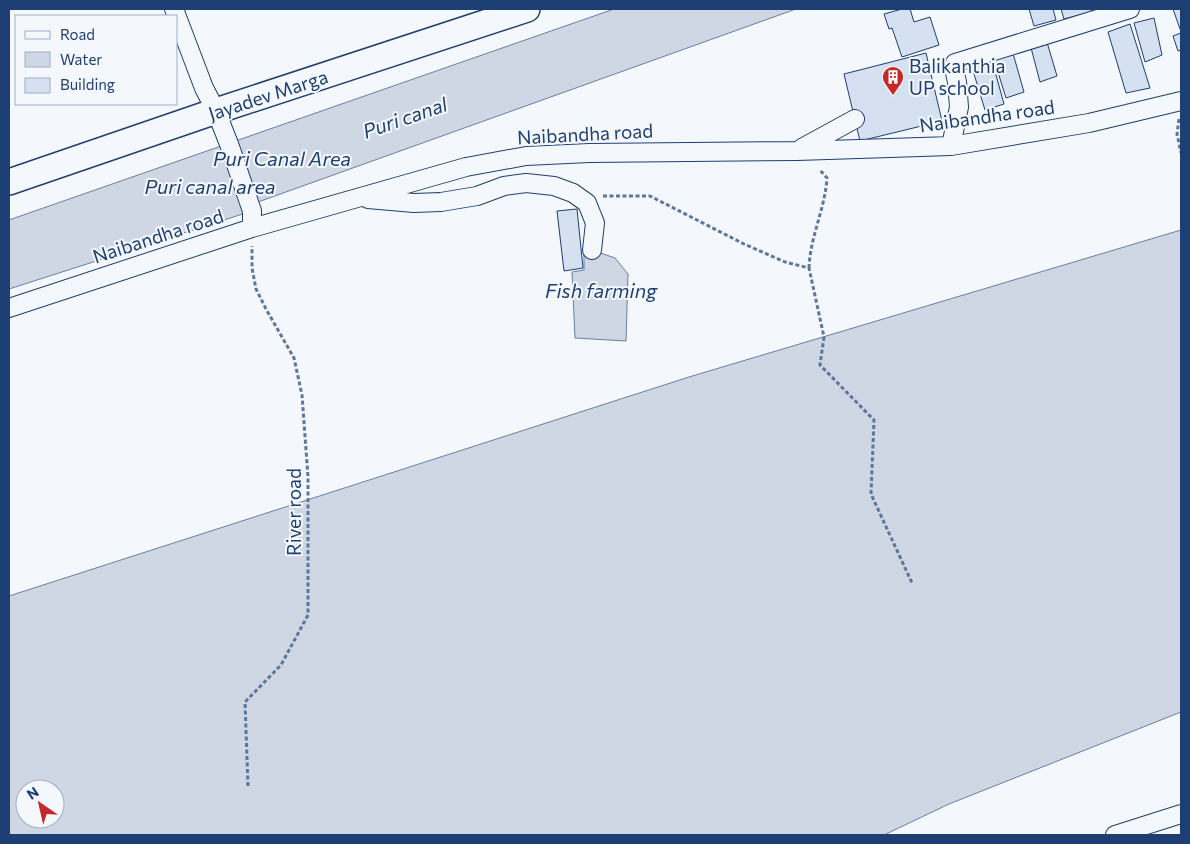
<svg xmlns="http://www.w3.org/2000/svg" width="1190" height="844" font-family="Commissioner,sans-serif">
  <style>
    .water { fill: #cfd7e4; stroke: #687fa3; fill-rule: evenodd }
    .building { fill: #d5e0f0; stroke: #1d3f73 }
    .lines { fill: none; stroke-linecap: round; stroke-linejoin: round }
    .minor-casing { stroke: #1d3f73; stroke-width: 20 }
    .secondary-casing { stroke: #1d3f73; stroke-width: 28 }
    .path { stroke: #5e769c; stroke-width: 3; stroke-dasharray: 4 2.5; stroke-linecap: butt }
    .minor { stroke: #f4f7fb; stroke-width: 18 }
    .secondary { stroke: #f4f7fb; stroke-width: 25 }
    .labels { text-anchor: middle; stroke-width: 4; stroke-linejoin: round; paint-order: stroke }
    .poi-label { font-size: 19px; fill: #1d3f73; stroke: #f4f7fb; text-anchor: start }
    .street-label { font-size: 19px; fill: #1d3f73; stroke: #f4f7fb }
    .water-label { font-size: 20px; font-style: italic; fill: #1d3f73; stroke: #f4f7fb }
  </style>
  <rect width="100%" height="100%" fill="#f4f7fb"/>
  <path class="water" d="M614,9H796L258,202L252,211L9,289V220Z
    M1181,230V712L949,804L884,835H9V596L689,377ZM25,789H55V819H25Z
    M592,250L615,258L628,274L626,341L575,338L572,272L584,270V251Z"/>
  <path class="building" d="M902,9H910L914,22L930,17L939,45L902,57L892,28L889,29L884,14Z
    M1029,9H1053L1056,20L1034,26Z
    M1061,9H1091V12L1064,19Z
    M1173,9H1181V29H1180Z
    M1154,18L1162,55L1145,62L1134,23Z
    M1130,24L1150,88L1126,93L1108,32Z
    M1181,33V50L1178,51L1173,36Z
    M1046,39L1057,76L1040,82L1030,44Z
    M1012,50L1024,92L1006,98L993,56Z
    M926,53L942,121L860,141L844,74Z
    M990,53L1004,104L985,110L970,61Z
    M577,209L583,268L564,271L557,211Z"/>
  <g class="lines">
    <g class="minor-casing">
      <path id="minor" d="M174,9L204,88L216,111L229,144L252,211V228
        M951,146L959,107L957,82L954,68L955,63L1130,9
        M802,148L855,119
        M368,199L414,203L441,202L477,196L504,186L526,183L554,186L573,193L587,203L595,223L592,250
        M9,308L252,228L466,167L526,156L589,153L797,151L951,146L1089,123L1181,101
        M1115,835L1181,814"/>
    </g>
    <g class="secondary-casing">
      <path id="secondary" d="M9,182L216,111L527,9"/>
    </g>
    <path class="path" d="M1179,119L1177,134L1181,153
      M603,196H650L744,244L785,262L809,268L824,337L820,365L874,420L871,494L912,583
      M809,268C810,237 825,209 827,178L819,169
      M248,786L245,702L281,665L308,615V477L302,395L294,358L266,309L256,289L252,268V246"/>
    <use href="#minor" class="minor"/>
    <use href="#secondary" class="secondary"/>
  </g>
  <defs>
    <g id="building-pin" transform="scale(1.125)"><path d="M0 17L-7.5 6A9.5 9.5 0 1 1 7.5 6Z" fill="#c62828" stroke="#f4f7fb"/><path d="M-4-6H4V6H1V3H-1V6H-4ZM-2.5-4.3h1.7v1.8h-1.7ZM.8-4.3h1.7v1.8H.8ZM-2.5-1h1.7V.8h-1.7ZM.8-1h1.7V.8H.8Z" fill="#fff"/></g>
  </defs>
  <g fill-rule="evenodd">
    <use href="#building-pin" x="893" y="77"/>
  </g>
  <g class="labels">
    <g class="poi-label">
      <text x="909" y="73">Balikanthia<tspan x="909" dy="22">UP school</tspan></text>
    </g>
    <g class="street-label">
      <text transform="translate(268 95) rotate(-18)" y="7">Jayadev Marga</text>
      <text transform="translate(987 116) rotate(-8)" y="7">Naibandha road</text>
      <text transform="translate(585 134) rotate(-3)" y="7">Naibandha road</text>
      <text transform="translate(158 236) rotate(-18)" y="7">Naibandha road</text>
      <text transform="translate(294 512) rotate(-90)" y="7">River road</text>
    </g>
    <g class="water-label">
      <text transform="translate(405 118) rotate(-19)" y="7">Puri canal</text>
      <text x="282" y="166">Puri Canal Area</text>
      <text x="210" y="194">Puri canal area</text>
      <text x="601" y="298">Fish farming</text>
    </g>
  </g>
  <rect width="1190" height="844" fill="none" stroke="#1d3f73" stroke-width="20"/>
  <rect x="15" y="15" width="162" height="90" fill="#f4f7fb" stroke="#9eadc5"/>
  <rect x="25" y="31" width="25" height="8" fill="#f4f7fb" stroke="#9eadc5"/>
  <text x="60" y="40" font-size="15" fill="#1d3f73">Road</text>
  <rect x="25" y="52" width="25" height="15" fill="#cfd7e4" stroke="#9eadc5"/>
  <text x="60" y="65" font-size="15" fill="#1d3f73">Water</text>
  <rect x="25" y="78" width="25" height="15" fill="#d5e0f0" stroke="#9eadc5"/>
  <text x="60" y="90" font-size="15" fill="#1d3f73">Building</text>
  <g transform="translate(40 804) rotate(326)"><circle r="24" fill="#f4f7fb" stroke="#9eadc5"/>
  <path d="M0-4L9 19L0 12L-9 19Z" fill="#c62828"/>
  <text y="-8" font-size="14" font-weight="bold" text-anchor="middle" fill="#1d3f73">N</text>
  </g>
</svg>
